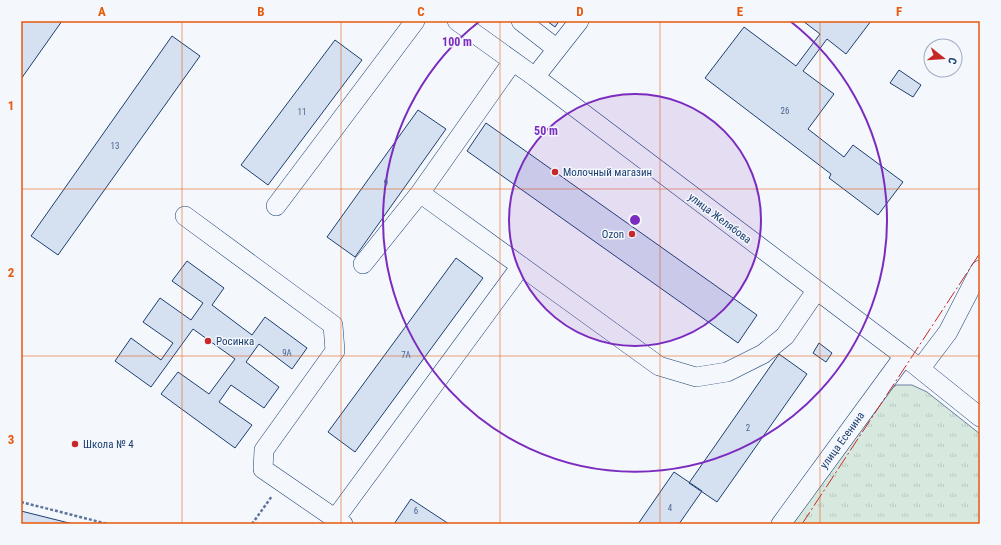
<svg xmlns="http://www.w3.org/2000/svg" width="1001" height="545" font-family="'Roboto Condensed',sans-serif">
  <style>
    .grass { fill: url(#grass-tufts); stroke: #687fa3 }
    .building { fill: #d5e0f0; stroke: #1d3f73 }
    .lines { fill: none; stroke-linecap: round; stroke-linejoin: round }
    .minor-casing { stroke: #1d3f73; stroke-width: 20 }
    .path { stroke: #5e769c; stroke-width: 2.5; stroke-dasharray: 3 2; stroke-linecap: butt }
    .minor { stroke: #f4f7fb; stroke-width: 19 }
    .power { stroke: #c62828; stroke-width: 1; stroke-dasharray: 14 3 2 3; stroke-linecap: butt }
    .grid { fill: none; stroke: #e8590c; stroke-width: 1; stroke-opacity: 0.55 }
    .ring { fill: none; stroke: #7b2cbf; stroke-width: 2 }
    .poi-dot { fill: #c62828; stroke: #f4f7fb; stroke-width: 1.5 }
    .labels { text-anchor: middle; stroke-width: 3; stroke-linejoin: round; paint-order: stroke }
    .number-label { font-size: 9px; fill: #4b6792 }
    .poi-label { font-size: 11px; fill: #1d3f73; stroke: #f4f7fb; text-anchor: start }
    .street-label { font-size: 11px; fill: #1d3f73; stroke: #f4f7fb }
    .centre { fill: #7b2cbf; stroke: #f4f7fb; stroke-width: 2 }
    .ring-label { font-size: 12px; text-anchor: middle; font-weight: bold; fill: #7b2cbf; stroke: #f4f7fb; stroke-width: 3; stroke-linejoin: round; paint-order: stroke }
    .neatline { fill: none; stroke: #e8590c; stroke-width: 1.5 }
    .grid-label { font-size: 13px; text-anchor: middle; font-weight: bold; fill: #e8590c }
  </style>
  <defs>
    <pattern id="grass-tufts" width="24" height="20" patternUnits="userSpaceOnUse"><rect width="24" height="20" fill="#d7e8df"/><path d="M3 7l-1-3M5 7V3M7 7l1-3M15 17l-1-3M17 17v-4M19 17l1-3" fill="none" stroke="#b8c8c3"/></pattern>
  </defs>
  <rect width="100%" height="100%" fill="#f4f7fb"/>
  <path class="grass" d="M896,385H912L927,392L980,434V524H790L885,393Z"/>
  <path class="building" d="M22,21H62L21,79V22Z
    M547,21H559L555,27Z
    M803,21H871L846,54L827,39L803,71L834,94L808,129L844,157L853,145L903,182L878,215L829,178L831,174L705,78L744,27L796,66L820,34Z
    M172,36L200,56L58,255L31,236Z
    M335,40L362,60L268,185L241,165Z
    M899,70L921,85L913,97L890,83Z
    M418,110L446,129L355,257L327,237Z
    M486,123L757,315L738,343L467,151Z
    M456,258L483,278L355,452L328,432Z
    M187,261L224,288L212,305L252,335L265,317L307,348L292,369L259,344L246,362L279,387L264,408L231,385L219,402L252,425L235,448L161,394L178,372L209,394L235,359L193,329L151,387L115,361L131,338L161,360L173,343L143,322L160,298L191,320L203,303L172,281Z
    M819,343L832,353L826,362L813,353Z
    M779,354L807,374L717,502L689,483Z
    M674,472L702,491L679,524H638Z
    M411,499L449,524H394Z
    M21,511L73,524H21Z"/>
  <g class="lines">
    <g class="minor-casing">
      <path id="minor" d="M457,21L535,77L904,356L980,417
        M521,21L557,49
        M535,77L579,21
        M420,193L659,366L696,377L727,372L763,354L785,336L816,291
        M276,206L415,21
        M185,216L333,325L335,351L264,450L263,469L343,524
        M363,264L420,193L513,61
        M920,369L948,332L980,270
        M335,519L521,266
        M781,524L904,356"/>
    </g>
    <path class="path" d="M21,502L108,524
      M252,524L272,496"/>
    <use href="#minor" class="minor"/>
    <path class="power" d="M802,524L980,253"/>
  </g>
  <path class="grid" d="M182,21V524M341,21V524M500,21V524M660,21V524M820,21V524M21,189H980M21,356H980"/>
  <circle cx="635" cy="220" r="126" fill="#7b2cbf" fill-opacity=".12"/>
  <g class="ring">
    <circle cx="635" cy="220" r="126"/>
    <path d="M790 21A252 252 0 1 1 480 21"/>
  </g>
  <g class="poi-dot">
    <circle cx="555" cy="172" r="4"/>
    <circle cx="632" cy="234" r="4"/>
    <circle cx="208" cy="341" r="4"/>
    <circle cx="75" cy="444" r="4"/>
  </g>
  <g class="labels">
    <g class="number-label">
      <text x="785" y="114">26</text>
      <text x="302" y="115">11</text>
      <text x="115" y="149">13</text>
      <text x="386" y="186">9</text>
      <text x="287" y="356">9А</text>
      <text x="406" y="358">7А</text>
      <text x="748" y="431">2</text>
      <text x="670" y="511">4</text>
      <text x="416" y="514">6</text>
    </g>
    <g class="poi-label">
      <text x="563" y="176">Молочный магазин</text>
      <text x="624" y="238" text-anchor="end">Ozon</text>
      <text x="216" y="345">Росинка</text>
      <text x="83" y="448">Школа № 4</text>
    </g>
    <g class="street-label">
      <text transform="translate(720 218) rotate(37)" y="4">улица Желябова</text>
      <text transform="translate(842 440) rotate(-54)" y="4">улица Есенина</text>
    </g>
  </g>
  <circle cx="635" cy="220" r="6" class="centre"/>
  <g class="ring-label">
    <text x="457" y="46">100 m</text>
    <text x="546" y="135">50 m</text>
  </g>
  <rect width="1001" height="545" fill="none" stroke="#f4f7fb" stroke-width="44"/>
  <g transform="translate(943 58) rotate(107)"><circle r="19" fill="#f4f7fb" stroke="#9eadc5"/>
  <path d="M0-3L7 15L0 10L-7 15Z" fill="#c62828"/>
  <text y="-6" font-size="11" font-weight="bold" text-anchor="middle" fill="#1d3f73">С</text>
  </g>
  <rect x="22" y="22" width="957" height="501" class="neatline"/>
  <g class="grid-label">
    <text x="102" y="16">A</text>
    <text x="261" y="16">B</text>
    <text x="421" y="16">C</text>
    <text x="580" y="16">D</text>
    <text x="740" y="16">E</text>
    <text x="899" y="16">F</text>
    <text x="11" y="110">1</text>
    <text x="11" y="277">2</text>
    <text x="11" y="444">3</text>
  </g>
</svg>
